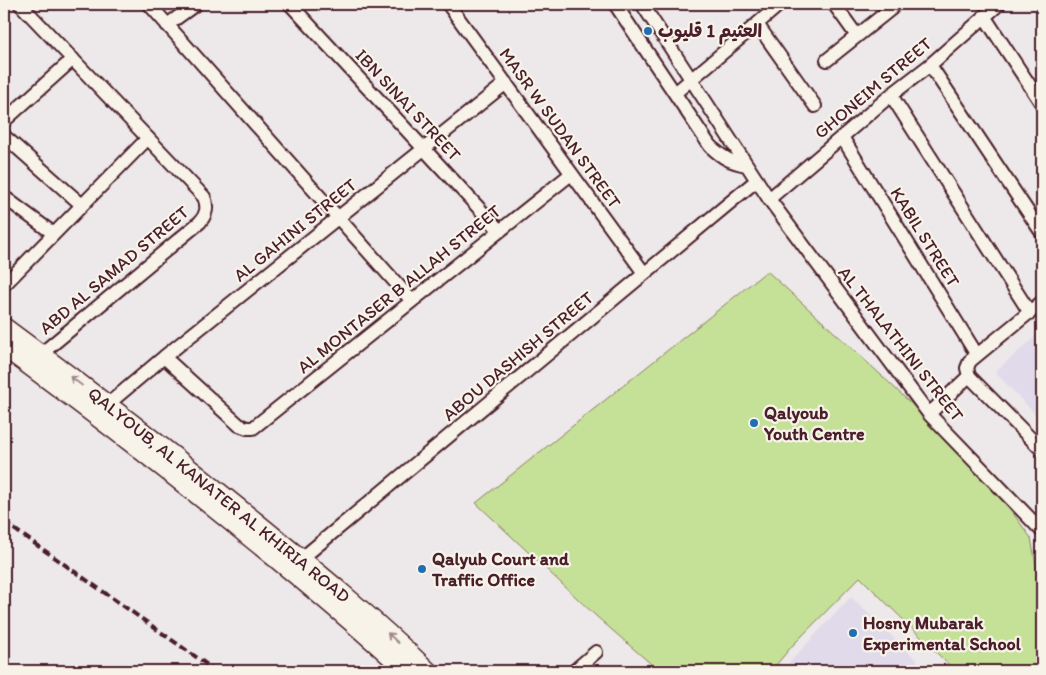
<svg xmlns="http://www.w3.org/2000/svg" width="1046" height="675" font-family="Itim,'Playpen Sans Arabic',sans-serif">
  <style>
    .built { fill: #e1daea }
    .green { fill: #c5e097; stroke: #888061 }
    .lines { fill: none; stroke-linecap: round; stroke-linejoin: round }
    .minor-casing { stroke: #4a1f2b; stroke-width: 16 }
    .secondary-casing { stroke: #4a1f2b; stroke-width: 21 }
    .minor { stroke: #f7f3e8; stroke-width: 12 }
    .secondary { stroke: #f7f3e8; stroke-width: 18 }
    .rail { stroke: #4a1f2b; stroke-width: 4; stroke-dasharray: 8 4; stroke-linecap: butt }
    .oneway { stroke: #a0898a }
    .poi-dot { fill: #1f6fb2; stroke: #f7f3e8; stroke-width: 2 }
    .labels { text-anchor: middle; stroke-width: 4.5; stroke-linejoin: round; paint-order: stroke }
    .poi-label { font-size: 18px; font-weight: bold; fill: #4a1f2b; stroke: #f7f3e8; text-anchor: start }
    .street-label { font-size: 18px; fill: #4a1f2b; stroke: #f7f3e8 }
  </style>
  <rect width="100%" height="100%" fill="#ede8e9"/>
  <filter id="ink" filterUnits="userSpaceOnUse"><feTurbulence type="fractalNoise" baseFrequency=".02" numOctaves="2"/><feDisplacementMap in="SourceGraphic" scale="10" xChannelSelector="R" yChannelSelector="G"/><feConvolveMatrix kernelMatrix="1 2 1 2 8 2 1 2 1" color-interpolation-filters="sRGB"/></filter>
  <g filter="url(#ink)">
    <path class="built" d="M1042,331V421L995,372Z
      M851,597L928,671H787L784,668Z"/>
    <path class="green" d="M767,271L880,374L982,471L1031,538L1042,597V641L1037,671H955L860,577L792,646L771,671H659L596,616L476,503Z"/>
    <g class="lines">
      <g class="minor-casing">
        <path id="minor" d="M20,4L204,197C208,207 207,214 200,222L41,354
          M149,4L412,301
          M290,4L500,231
          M448,4L644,273
          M615,4L710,146C723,158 730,162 747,165
          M642,4L769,199L929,414L1042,531
          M834,4L857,36
          M984,16L1042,104
          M757,24L815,106
          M167,25L196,4
          M827,60L892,8
          M930,65L1042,233
          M675,93L757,24L780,4
          M891,95L1030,313
          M4,121L73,59
          M4,136L82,205
          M842,137L977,355
          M4,197L54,234
          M769,199L891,95L930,65L999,4
          M4,285L148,138
          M164,357L239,425L247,428H253L571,174
          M969,376L967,368L970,361L1042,302
          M969,376L1042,450
          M107,405L164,357L506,83
          M929,414L969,376
          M301,559L757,180
          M574,671L596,652"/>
      </g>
      <g class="secondary-casing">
        <path id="secondary" d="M4,327C90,390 174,455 256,522C315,570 374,618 428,671
          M4,347C88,409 172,473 253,540C305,582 357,625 406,671"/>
      </g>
      <use href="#minor" class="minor"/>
      <use href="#secondary" class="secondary"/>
      <path class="rail" d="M4,522L216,671"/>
    </g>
    <defs><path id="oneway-shaft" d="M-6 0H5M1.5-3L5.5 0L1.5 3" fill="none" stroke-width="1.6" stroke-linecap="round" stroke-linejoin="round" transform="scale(1.25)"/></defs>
    <g class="oneway">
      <use href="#oneway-shaft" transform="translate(76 381) rotate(-143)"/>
      <use href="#oneway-shaft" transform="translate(393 638) rotate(-137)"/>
    </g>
  </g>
  <g class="poi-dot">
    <circle cx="648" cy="31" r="5"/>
    <circle cx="754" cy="423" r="5"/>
    <circle cx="422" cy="569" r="5"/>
    <circle cx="853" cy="633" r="5"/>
  </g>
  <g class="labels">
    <g class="poi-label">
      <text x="658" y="37">العثيم 1 قليوب</text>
      <text x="764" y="419">Qalyoub<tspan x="764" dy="21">Youth Centre</tspan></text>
      <text x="432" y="565">Qalyub Court and<tspan x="432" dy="21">Traffic Office</tspan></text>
      <text x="863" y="629">Hosny Mubarak<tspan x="863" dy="21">Experimental School</tspan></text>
    </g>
    <g class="street-label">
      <text transform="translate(873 88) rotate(-40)" y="6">GHONEIM STREET</text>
      <text transform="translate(408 105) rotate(47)" y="6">IBN SINAI STREET</text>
      <text transform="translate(560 128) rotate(54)" y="6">MASR W SUDAN STREET</text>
      <text transform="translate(295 230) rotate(-39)" y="6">AL GAHINI STREET</text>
      <text transform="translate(925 237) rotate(58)" y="6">KABIL STREET</text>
      <text transform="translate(114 270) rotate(-40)" y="6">ABD AL SAMAD STREET</text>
      <text transform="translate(399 289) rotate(-39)" y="6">AL MONTASER B ALLAH STREET</text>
      <text transform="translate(901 344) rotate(52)" y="6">AL THALATHINI STREET</text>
      <text transform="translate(518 356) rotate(-40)" y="6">ABOU DASHISH STREET</text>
      <text transform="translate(219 495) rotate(39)" y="6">QALYOUB, AL KANATER AL KHIRIA ROAD</text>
    </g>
  </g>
  <rect width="1046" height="675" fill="none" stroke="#f7f3e8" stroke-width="20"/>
  <rect x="10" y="10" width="1026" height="655" fill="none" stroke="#4a1f2b" stroke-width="2" filter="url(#ink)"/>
</svg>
